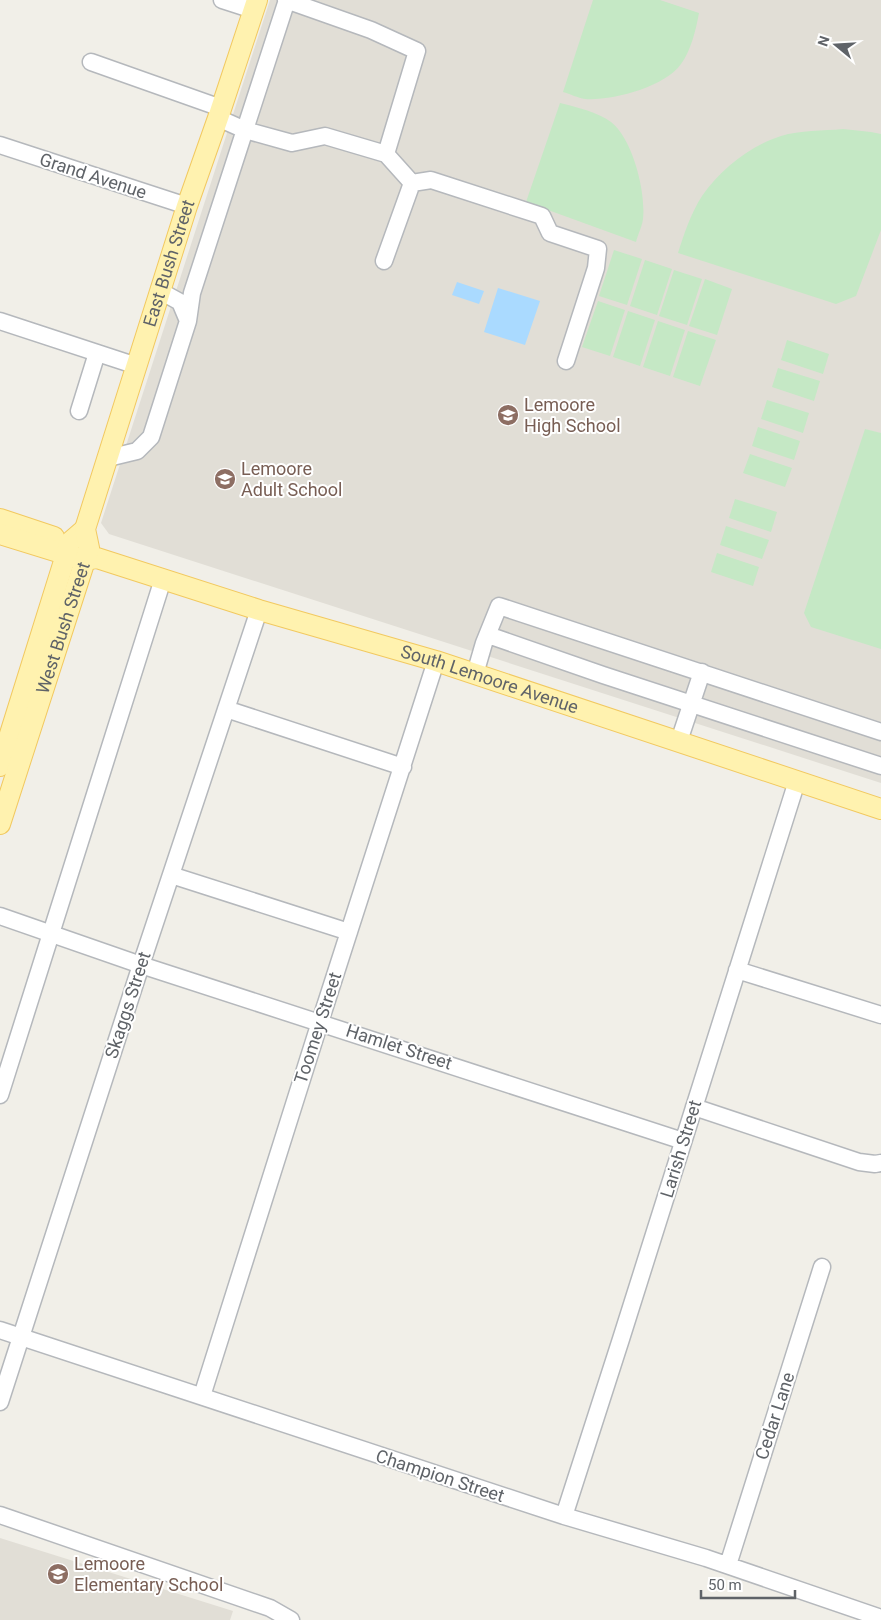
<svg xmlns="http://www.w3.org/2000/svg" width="881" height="1620" font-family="Roboto,sans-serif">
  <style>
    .education { fill: #e1ded6 }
    .green { fill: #c5e8c5 }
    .water { fill: #aadaff }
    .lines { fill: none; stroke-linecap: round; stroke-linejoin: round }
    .minor-casing { stroke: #b5b8bc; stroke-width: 19 }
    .major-casing { stroke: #f2c960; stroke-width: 22 }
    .minor { stroke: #fff; stroke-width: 16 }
    .major { stroke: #fff2af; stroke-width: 20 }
    .labels { text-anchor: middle; stroke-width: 4; stroke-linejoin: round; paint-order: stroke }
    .street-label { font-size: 18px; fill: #5f6368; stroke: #fff }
    .education-label { font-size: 18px; fill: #785e54; stroke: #fff; text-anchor: start }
  </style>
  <rect width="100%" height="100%" fill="#f1efe8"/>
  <path class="education" d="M270,0H881V783L109,534L101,523Z
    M0,1538L233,1611L230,1620H0Z"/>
  <path class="green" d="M593,0H660L699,13C696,29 691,51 681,64C665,87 612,101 585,99C578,98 570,94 563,92Z
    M560,103C576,107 598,112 611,122C633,139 646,193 643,219C642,227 638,234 636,242L526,202Z
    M843,129L871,132L881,134V230L856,296L836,304L678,253C684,234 691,213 702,196C721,169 750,146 781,136C800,130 823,131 843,129Z
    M614,250L642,259L627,305L599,296Z
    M645,260L672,269L657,315L630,306Z
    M674,270L702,279L687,325L659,316Z
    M705,279L732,289L717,335L689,326Z
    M598,301L625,310L610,356L582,347Z
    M628,311L655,320L640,366L613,357Z
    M658,321L685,330L670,376L643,367Z
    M688,331L716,340L700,386L673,377Z
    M787,340L829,354L823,374L781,360Z
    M778,368L820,381L814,401L772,387Z
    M767,400L809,413L803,433L761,419Z
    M758,427L800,441L794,460L752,446Z
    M865,429L881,433V649L811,627L804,613Z
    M750,454L792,468L785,487L743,473Z
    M735,499L777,512L771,532L729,518Z
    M726,526L769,540L762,559L720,545Z
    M717,553L759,567L753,586L711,572Z"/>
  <path class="water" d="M457,282L484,291L479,304L452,295Z
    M498,288L540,301L525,345L484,332Z"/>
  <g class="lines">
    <g class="minor-casing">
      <path id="minor" d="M222,0L253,10
        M91,62L221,108
        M218,118L245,130L292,143L325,136L386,154L417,51L371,30L286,0
        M0,145L187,206
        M412,183L431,180L542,216L550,233L598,249L596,268L566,361
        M384,261L412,183L386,154
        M0,321L137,366
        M188,321L192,293L287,0
        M79,411L97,353
        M108,458L137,451L151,437L188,321L180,302L160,291
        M488,635L603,675L881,766
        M475,674L484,643L499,606L881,732
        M226,709L403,767
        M679,741L702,672
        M171,875L349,932
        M0,916L141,965L683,1141
        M737,970L881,1015
        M0,1095L163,579
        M694,1107L859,1162L875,1164L881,1163
        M0,1330L564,1516L706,1558L881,1618
        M202,1396L320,1022L436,661
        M0,1402L141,965L259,610
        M0,1515L270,1608L291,1620
        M564,1516L621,1339L797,781
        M728,1565L822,1267"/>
    </g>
    <g class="major-casing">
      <g id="major">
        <path d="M0,519L54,537"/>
        <path id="s1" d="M0,534L84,560L97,558L259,610L436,661L881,809"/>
        <path d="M0,766L70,542L85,529"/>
        <path id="s2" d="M0,824L89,548L85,529L187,206L218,118L257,0"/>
      </g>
    </g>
    <use href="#minor" class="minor"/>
    <use href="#major" class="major"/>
  </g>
  <defs>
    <g id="school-disc" transform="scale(1.125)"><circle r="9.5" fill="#8d6e63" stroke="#fff"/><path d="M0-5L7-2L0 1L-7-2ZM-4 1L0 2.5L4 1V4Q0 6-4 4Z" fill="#fff"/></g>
  </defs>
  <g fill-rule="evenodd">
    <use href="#school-disc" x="508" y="415"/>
    <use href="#school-disc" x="225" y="479"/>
    <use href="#school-disc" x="58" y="1574"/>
  </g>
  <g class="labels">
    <g class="street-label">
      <text transform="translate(93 176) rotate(18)" y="6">Grand Avenue</text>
      <text dy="6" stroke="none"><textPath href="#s2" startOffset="588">East Bush Street</textPath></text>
      <text dy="6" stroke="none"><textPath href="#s2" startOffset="206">West Bush Street</textPath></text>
      <text dy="6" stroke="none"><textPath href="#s1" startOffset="512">South Lemoore Avenue</textPath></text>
      <text transform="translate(128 1005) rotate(-72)" y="6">Skaggs Street</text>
      <text transform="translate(318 1028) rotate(-72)" y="6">Toomey Street</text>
      <text transform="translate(399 1047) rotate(18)" y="6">Hamlet Street</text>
      <text transform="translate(681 1149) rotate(-73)" y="6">Larish Street</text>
      <text transform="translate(775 1416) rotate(-72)" y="6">Cedar Lane</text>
      <text transform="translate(440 1476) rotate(18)" y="6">Champion Street</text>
    </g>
    <g class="education-label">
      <text x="524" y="411">Lemoore<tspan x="524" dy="21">High School</tspan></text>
      <text x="241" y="475">Lemoore<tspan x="241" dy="21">Adult School</tspan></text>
      <text x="74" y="1570">Lemoore<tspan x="74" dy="21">Elementary School</tspan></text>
    </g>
  </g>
  <g transform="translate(836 45) rotate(288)" stroke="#ffffff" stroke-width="4" paint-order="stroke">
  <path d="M0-4L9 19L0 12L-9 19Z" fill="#5f6368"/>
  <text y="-8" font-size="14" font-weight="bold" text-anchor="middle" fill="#5f6368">N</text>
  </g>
  <path d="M701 1590v8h94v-8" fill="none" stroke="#5f6368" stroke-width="2.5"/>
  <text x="708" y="1590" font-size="15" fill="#5f6368" stroke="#ffffff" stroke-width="4" paint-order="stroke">50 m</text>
</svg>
